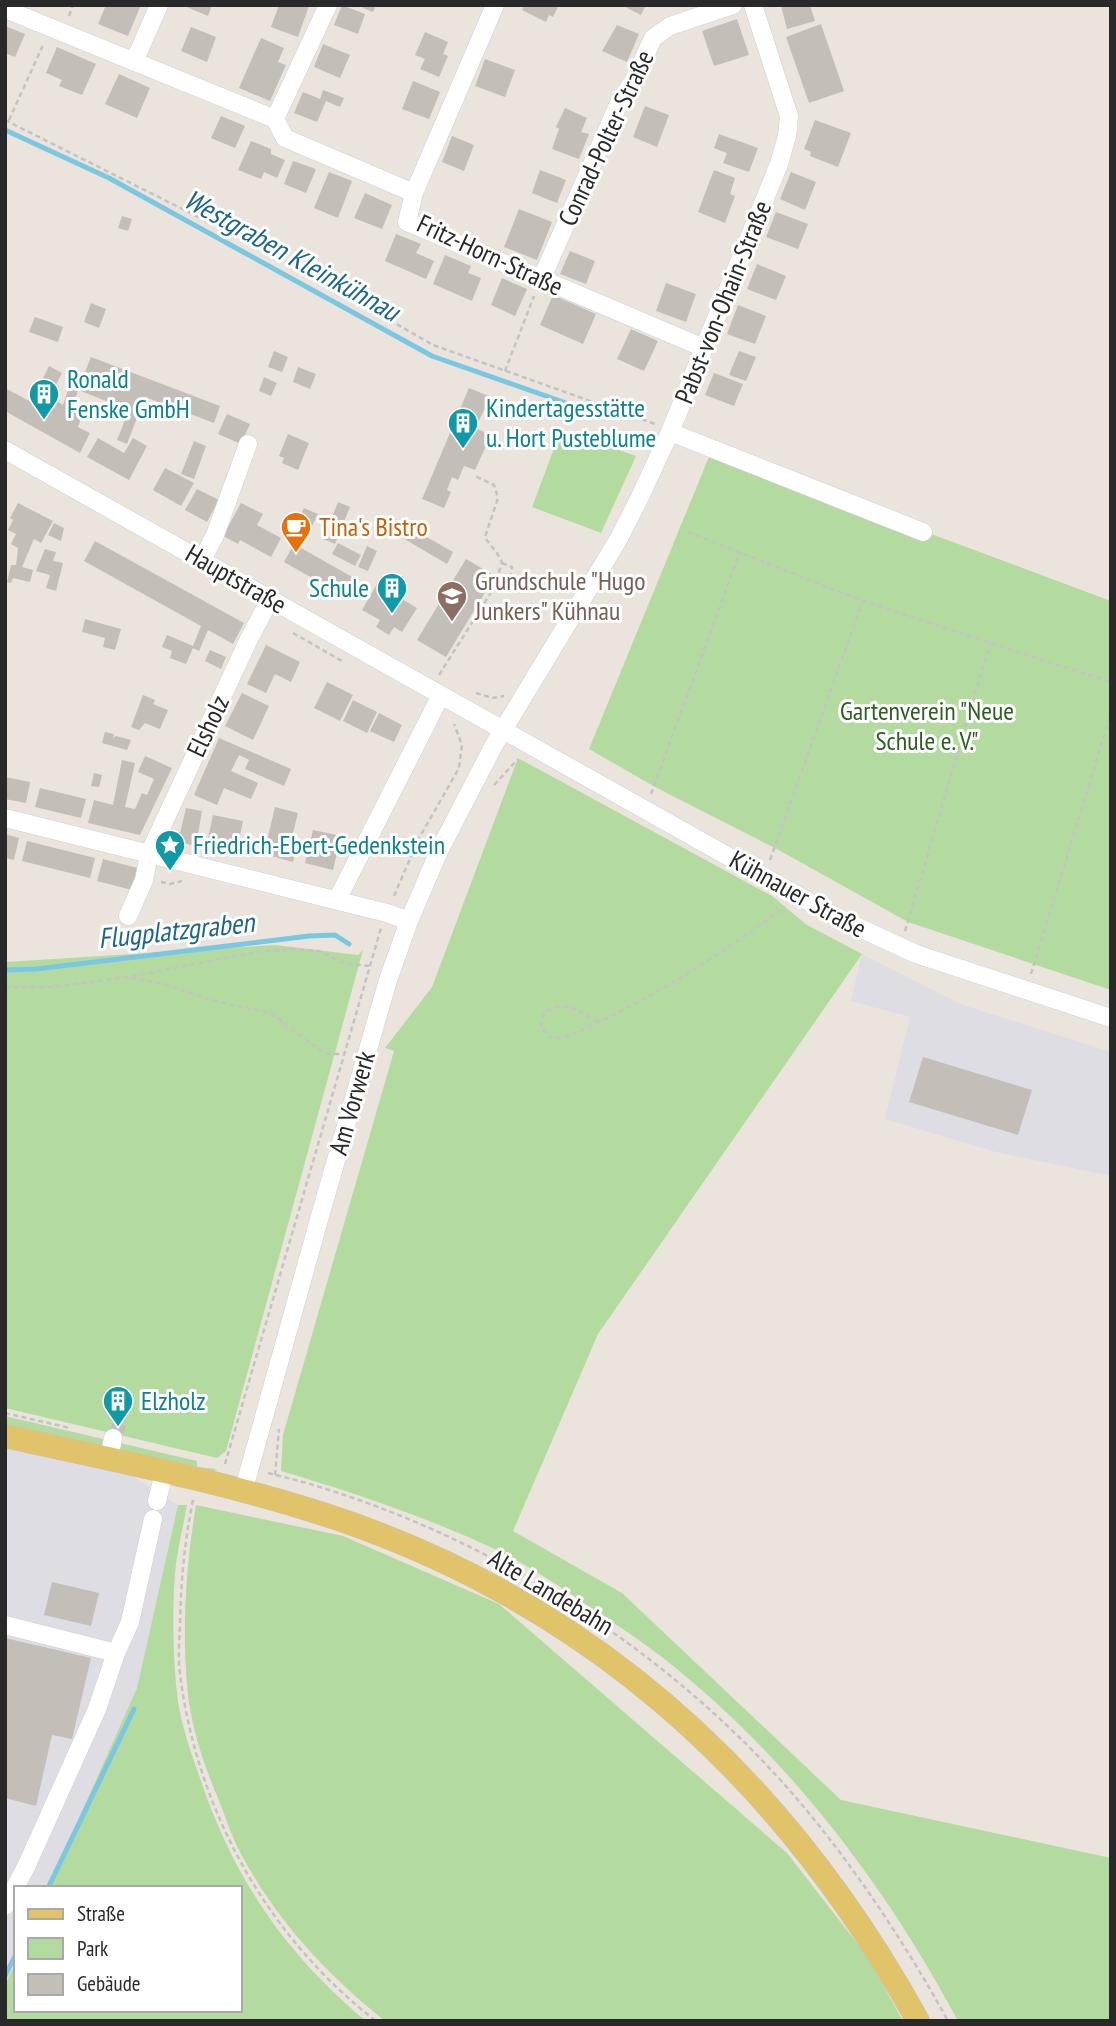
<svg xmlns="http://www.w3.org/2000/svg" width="1116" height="2026" font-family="'PT Sans Narrow',sans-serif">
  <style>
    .industrial { fill: #dedde3 }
    .green { fill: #b4db9f }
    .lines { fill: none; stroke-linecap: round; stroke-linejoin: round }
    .stream { stroke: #7bc7e1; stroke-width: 5 }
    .building { fill: #c3beb8 }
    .minor-casing { stroke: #cbceda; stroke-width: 19 }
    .major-casing { stroke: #c3c3c3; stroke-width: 24 }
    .path { stroke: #c3c3c3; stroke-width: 2.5; stroke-dasharray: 5 3.5; stroke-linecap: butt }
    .minor { stroke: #fff; stroke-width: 18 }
    .major { stroke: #e1c46a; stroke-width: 23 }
    .labels { text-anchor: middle; stroke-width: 6; stroke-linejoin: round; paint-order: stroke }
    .street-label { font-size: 26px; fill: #292929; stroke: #fff }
    .culture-label { font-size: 26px; fill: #0d838f; stroke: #fff; text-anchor: start }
    .food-label { font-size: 26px; fill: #c56008; stroke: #fff; text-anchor: start }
    .education-label { font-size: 26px; fill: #785e54; stroke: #fff; text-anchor: start }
    .park-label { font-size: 26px; fill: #2f5e21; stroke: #fff }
    .water-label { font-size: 28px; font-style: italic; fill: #1b668c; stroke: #fff }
  </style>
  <rect width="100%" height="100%" fill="#eae4dd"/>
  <path class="industrial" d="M862,954L960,1004L1111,1052V1176L996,1152L885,1119L910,1017L851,1001Z
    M5,1447L131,1475L178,1505L137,1688L48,1888H16V1962L5,1985Z"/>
  <path class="green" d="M561,430L636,456L601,533L532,507Z
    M711,452L1111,601V990L908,922L775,848L655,787L589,749Z
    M518,758L772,896L807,925L862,954L598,1334L513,1531L622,1593L841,1800L1111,1858V2021H958C885,1884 786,1754 663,1658C644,1643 623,1629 603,1616C570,1593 535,1569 499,1551C429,1518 355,1493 281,1471L283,1435L394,1051L385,1048L432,987Z
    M275,945L358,955L363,950L226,1451L217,1458L5,1408V962Z
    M5,1416L197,1461V1467L217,1469L213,1472L5,1427Z
    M178,1505H187C183,1528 177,1550 175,1573C172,1611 173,1664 178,1701C182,1727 191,1753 200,1778C233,1877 285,1954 366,2021H5V1985L16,1962V2010H240V1888H48L137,1688Z
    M196,1505L343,1536L499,1604L787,1853L867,1956L903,2021H385C326,1974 275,1919 240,1852C232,1837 226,1819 220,1803C204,1766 190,1725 187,1685C182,1625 186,1565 196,1505Z"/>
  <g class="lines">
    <path class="stream" d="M5,130L109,178L432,356L566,403
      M5,970L36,969L309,936L335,935L349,944
      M48,1888L134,1709
      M5,1976L16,1954"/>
  </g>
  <path class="building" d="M106,5H141L128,36L98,24Z
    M182,5H212L208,16Z
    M279,5L309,6L298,37L271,27Z
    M342,5L365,14L358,34L334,25Z
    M364,5H376L373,12L363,8Z
    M524,5H559L553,17L549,15L546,22L522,10Z
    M621,5H646L641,15Z
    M781,5H810L815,21L787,29Z
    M737,19L749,55L714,66L702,31Z
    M821,24L844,91L809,103L786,37Z
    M617,25L639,34L627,62L602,51Z
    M5,26L25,34L15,57L5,53Z
    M191,27L216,37L207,62L181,51Z
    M425,32L448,42L443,54L448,56L439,77L420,69L425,59L415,55Z
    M261,38L284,48L278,62L286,65L270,101L239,88Z
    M323,44L350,55L340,78L314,67Z
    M57,47L96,64L82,95L59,86L62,80L46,73Z
    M485,59L515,70L505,97L475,86Z
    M119,74L150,88L137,118L105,104Z
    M413,81L440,92L429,119L402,109Z
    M323,90L344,98L340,107L326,101L317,122L294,113L303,92L320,99Z
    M645,106L669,115L657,147L633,137Z
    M565,108L587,118L581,132L589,134L579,159L552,149L559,129L556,127Z
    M221,116L245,126L235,148L211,138Z
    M815,120L851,133L838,167L810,156L811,152L804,149Z
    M719,134L758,148L749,172L723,163L727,153L714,148Z
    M452,136L474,145L464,171L442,162Z
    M251,141L271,149V154L285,160L277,178L264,172L261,179L238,170Z
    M293,161L316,169L306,193L284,184Z
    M540,170L566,180L557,203L532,193Z
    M714,170L735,178L730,194L735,196L725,223L698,212Z
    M329,172L352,181L338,218L314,208Z
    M791,172L816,182L805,210L780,199Z
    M365,193L392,205L382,229L354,218Z
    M519,209L552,222L537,260L504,247Z
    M776,212L808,224L798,249L766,237Z
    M122,216L132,219L128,231L118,228Z
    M396,234L421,244L416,253L434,261L426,279L385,261Z
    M570,251L595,261L586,284L560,274Z
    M445,255L471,266L468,273L481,278L472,301L433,284Z
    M757,264L786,276L776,300L747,289Z
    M502,278L527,289L515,316L491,305Z
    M666,283L696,294L686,322L656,311Z
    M553,295L596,314L583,344L540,325Z
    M91,303L106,309L99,328L84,322Z
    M738,305L766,316L755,344L727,334Z
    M35,317L63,327L58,342L29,332Z
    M631,329L658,341L644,371L617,359Z
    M274,351L288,357L282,372L268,367Z
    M739,351L756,357L746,381L729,375Z
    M91,357L220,406L214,423L145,397L127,444L117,440L129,410L78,390L73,406L84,409L78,427L90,433L80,453L5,411L7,389L31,402L49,366L62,373L44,408L50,412L57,401L63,405L69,387L78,390Z
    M298,367L316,374L310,389L293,382Z
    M714,373L743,384L734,406L705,395Z
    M264,377L277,383L271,396L259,391Z
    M469,388L491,397L475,428L491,435L475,470L464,466L458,480L452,477L447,490L451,492L444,508L422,499Z
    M227,414L250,424L241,444L218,434Z
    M288,434L309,443L298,470L282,463L284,458L279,456Z
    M98,438L124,453L133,438L147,446L129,480L87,457Z
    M194,441L206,446L194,479L181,474Z
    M165,468L194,483L181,506L153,490Z
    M197,489L219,500L207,522L185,510Z
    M338,502L350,507L335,544L323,539Z
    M18,503L53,521L41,543L34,539L22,567L33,570L30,582L13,578L11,583L7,582L11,565H16L18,548L11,544L16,534L8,530L13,520L10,518Z
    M241,503L263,514L257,525L281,538L271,557L240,540L238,544L223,536Z
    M304,508L318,514L311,528L297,521Z
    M395,519L453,552L447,564L389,530Z
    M54,523L64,528L61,541L48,535Z
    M95,541L244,623L233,644L208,630L199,651L193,648L186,664L170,658L172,651L162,647L167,635L193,646L201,626L84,561Z
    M338,543L361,555L355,566L332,554Z
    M294,544L354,578L344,596L284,562Z
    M367,546L377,551L368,571L358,567Z
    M45,549L56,552L53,561L63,563L56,591L46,588L50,575L36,571Z
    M466,559L495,576L446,657L417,640Z
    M377,584L417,608L402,632L394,627L389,635L376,627L380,620L362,610Z
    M85,619L121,629L115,650L103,647L105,638L82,632Z
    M266,645L300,662L291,682L275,674L266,693L247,684Z
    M210,650L226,657L221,669L205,661Z
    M327,682L353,695L340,721L314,708Z
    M242,693L269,706L253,740L225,726Z
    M143,695L155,700L153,704L168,710L160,729L145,723L139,730L131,727Z
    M353,700L377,712L367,733L343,721Z
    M379,713L402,725L394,742L370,731Z
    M105,732L114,734L113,738L116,736L131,740L127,750L102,743Z
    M219,738L291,769L284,786L245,769L249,760L239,755L231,771L258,783L251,799L224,788L217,805L194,795Z
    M145,756L172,768L140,835L88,823L94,800L113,805L122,760L135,763L125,807L135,809L142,793L147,795L154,779L138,772Z
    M94,773L102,775L99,787L91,786Z
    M5,777L30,782L26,803L5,799Z
    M40,788L86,799L81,818L35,807Z
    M275,807L298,813L292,837L298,839L293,862L264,854Z
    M186,808L202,811L196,846L178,842Z
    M213,815L243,821L236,854L206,848Z
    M313,830L341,836L333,870L305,863Z
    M5,834L19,838L14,860L5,858Z
    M27,841L95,858L90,878L22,861Z
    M103,859L141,869L136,891L97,881Z
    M923,1057L1032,1090L1018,1135L909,1102Z
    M112,1423L126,1426L124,1433L111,1430Z
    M52,1582L99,1593L91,1626L44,1615Z
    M5,1638L91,1658L72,1739L52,1735L36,1806L5,1798Z"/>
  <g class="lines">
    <g class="minor-casing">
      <path id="minor" d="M5,9L275,119L285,138L414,193L407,222L704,348
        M134,62L159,5
        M275,119L328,5
        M414,193L495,5
        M541,280L620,101L634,80L653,38L670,26L733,5
        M670,432L923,532
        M5,450L834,916L916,954L1111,1018
        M202,560L215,535L248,444
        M5,818L387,913L409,921
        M337,900L441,695
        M128,916L144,880L149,854L248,641L270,599
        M109,1459L113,1438
        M243,1492L320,1216L388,980L409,921L439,851L494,745L618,540L638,501L670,432L779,164L787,136L789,116L753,5
        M157,1501L164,1473
        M5,1625L116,1653
        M5,1906L26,1867L97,1709L116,1653L130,1622L153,1519"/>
    </g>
    <g class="major-casing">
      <path id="major" d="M5,1436C117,1461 232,1483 341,1520C599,1609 787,1784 918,2021"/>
    </g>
    <path class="path" d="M69,16L73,5
      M5,120L294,265L433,345L655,424
      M9,120L44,43
      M505,371L534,296
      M688,532L863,601L1111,682
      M502,563L512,567L511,575
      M293,633L342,661
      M439,675L492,591L502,563C498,552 491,547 485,537L498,498L494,485L475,476
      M476,693L492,698L504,696
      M494,785L518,759
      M651,794L740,552
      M770,860L862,603
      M161,882L170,884L182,881
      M394,896L418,840L459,768L462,745L454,724
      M905,931L990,643
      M1031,974L1111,713
      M131,978L164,984L215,1001L271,1013L317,1048L329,1054H345
      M5,987H53L128,977L251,953L290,949L319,951L346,964L369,966
      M598,1022C577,1010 567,999 544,1013L541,1027L551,1038C569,1039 584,1028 601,1021C666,990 727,950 785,907
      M5,1413L70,1428
      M225,1464L381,928
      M268,1473C469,1521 670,1647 803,1806C856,1869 908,1948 948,2021
      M275,1475L279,1429
      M193,1500C184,1544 181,1581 180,1626C179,1642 178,1659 180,1674C197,1810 267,1937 376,2021"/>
    <use href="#minor" class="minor"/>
    <use href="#major" class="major"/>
  </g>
  <defs>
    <g id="building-pin" transform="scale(1.575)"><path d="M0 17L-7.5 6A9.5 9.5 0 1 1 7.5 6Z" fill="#0f9aa8" stroke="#fff"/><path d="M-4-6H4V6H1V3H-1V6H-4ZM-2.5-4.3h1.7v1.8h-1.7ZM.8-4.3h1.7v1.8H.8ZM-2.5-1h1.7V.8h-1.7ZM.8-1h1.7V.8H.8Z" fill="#fff"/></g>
    <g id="cafe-pin" transform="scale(1.575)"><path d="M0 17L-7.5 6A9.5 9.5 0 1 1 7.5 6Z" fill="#e8710a" stroke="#fff"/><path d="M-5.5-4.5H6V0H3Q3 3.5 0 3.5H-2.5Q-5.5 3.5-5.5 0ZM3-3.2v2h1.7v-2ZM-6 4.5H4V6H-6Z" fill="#fff"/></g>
    <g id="school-pin" transform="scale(1.575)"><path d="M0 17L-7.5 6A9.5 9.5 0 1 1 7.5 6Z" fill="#8d6e63" stroke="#fff"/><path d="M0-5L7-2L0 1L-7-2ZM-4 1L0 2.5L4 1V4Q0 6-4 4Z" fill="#fff"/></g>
    <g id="sight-pin" transform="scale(1.575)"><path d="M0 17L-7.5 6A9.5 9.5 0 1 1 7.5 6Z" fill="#0f9aa8" stroke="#fff"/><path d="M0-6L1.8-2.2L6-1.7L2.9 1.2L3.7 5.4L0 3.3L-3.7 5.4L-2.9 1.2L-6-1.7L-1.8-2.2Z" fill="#fff"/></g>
  </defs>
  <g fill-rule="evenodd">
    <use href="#building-pin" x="44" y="394"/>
    <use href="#building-pin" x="463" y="423"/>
    <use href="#cafe-pin" x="296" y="527"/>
    <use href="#building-pin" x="392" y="588"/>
    <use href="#school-pin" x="452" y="596"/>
    <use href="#sight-pin" x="170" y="845"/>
    <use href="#building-pin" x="118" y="1401"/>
  </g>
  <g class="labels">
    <g class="street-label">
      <text transform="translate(606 138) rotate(-65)" y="9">Conrad-Polter-Straße</text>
      <text transform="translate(490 255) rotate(25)" y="9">Fritz-Horn-Straße</text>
      <text transform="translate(723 302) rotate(-68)" y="9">Pabst-von-Ohain-Straße</text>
      <text transform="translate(236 579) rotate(30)" y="9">Hauptstraße</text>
      <text transform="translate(208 726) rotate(-65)" y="9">Elsholz</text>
      <text transform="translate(798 894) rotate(29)" y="9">Kühnauer Straße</text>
      <text transform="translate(352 1103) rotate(-74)" y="9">Am Vorwerk</text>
      <text transform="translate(551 1592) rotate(31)" y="9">Alte Landebahn</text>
    </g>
    <g class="culture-label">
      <text x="67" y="388">Ronald<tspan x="67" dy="30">Fenske GmbH</tspan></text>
      <text x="486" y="417">Kindertagesstätte<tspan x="486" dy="30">u. Hort Pusteblume</tspan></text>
      <text x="369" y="597" text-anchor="end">Schule</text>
      <text x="193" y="854">Friedrich-Ebert-Gedenkstein</text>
      <text x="141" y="1410">Elzholz</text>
    </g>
    <g class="food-label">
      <text x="319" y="536">Tina's Bistro</text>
    </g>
    <g class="education-label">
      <text x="475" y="590">Grundschule "Hugo<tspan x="475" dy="30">Junkers" Kühnau</tspan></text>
    </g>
    <g class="park-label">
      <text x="927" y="720">Gartenverein "Neue<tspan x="927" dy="30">Schule e. V."</tspan></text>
    </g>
    <g class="water-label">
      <text transform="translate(292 255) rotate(29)" y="10">Westgraben Kleinkühnau</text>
      <text transform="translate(176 930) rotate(-6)" y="10">Flugplatzgraben</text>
    </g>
  </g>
  <rect width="1116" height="2026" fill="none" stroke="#292929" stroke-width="14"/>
  <rect x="14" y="1886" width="228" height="126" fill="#ffffff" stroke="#a9a9a9" stroke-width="2"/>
  <rect x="28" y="1909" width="35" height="10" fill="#e1c46a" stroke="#a9a9a9" stroke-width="2"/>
  <text x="77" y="1921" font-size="21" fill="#292929">Straße</text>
  <rect x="28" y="1938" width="35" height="21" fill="#b4db9f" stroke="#a9a9a9" stroke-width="2"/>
  <text x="77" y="1956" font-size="21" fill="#292929">Park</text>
  <rect x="28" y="1974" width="35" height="21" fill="#c3beb8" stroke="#a9a9a9" stroke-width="2"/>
  <text x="77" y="1991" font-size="21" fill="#292929">Gebäude</text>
</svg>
